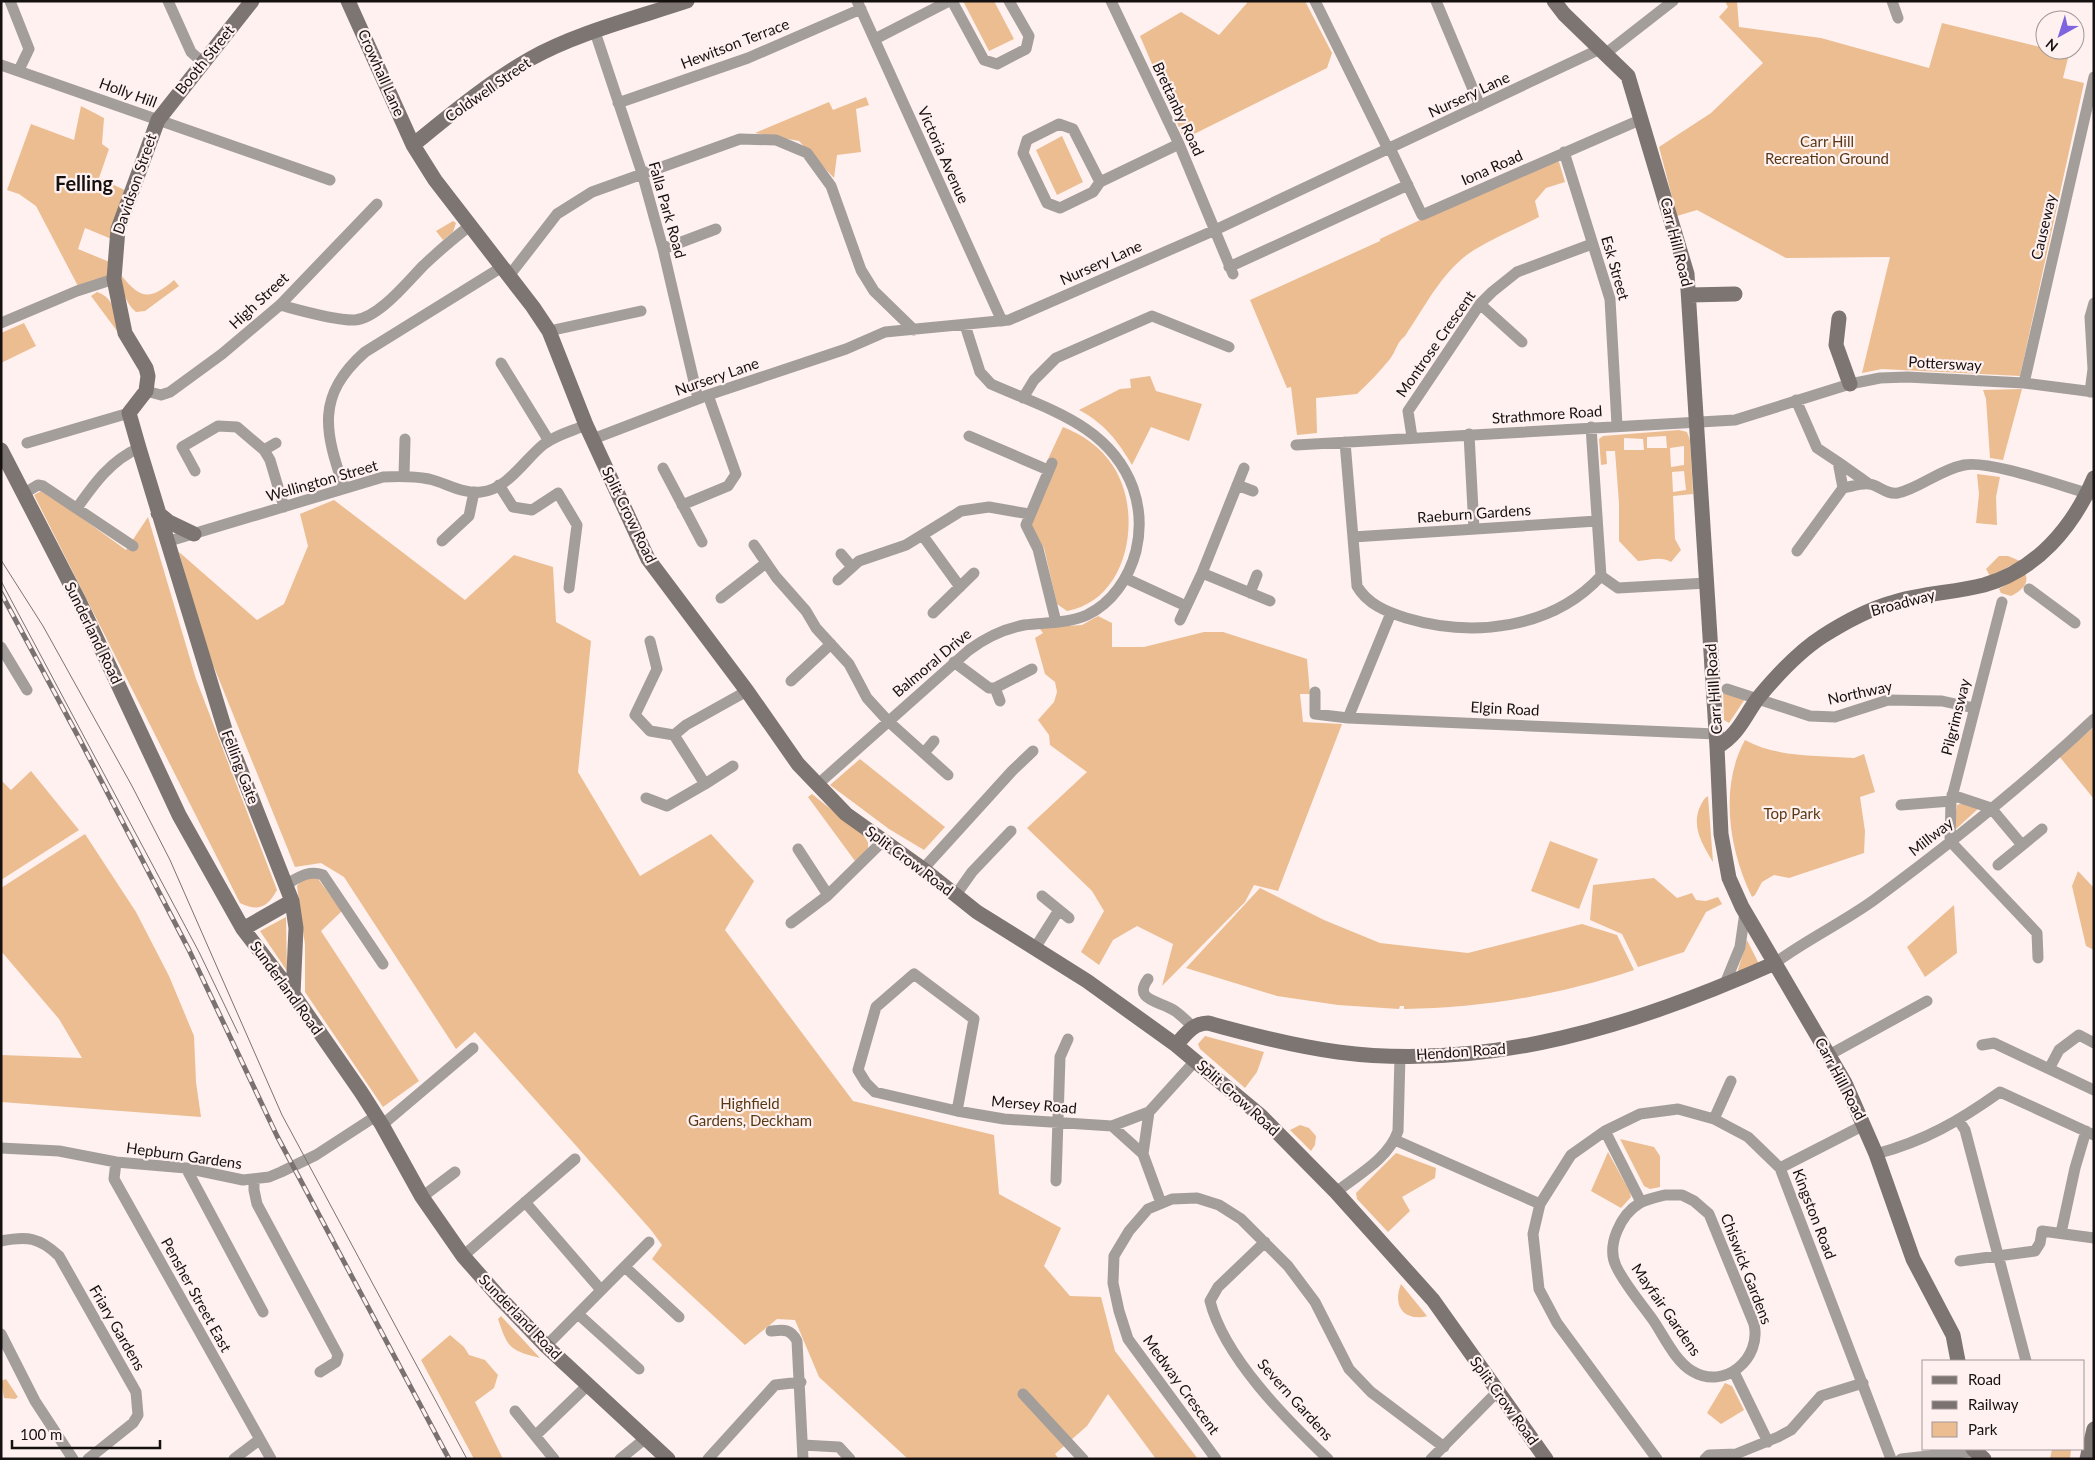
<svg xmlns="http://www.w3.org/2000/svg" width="2095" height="1460" font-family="Lato,sans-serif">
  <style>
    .green { fill: #ecbd91; fill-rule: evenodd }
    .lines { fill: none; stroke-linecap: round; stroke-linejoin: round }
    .street { stroke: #a49e9b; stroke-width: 11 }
    .secondary { stroke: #7d7571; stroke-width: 15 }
    .tram { stroke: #7a7271; stroke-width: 1 }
    .rail-casing { stroke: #7a7271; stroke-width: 5 }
    .rail { stroke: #fef1f0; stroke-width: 3; stroke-dasharray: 9; stroke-linecap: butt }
    .labels { text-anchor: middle; stroke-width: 4.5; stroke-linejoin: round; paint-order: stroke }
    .street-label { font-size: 15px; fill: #161111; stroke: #fef1f0 }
    .park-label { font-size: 15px; fill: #593815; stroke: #fef1f0 }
    .district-label { font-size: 20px; font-weight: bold; fill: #161111; stroke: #fef1f0 }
  </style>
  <rect width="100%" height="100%" fill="#fef1f0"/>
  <path class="green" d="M963,1H994L1014,39L989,51Z
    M1246,1H1305L1332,53L1327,68L1184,139L1140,36L1181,12L1219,35L1247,3Z
    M1725,1H1737L1739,27L1821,38L1929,68L1942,23L2069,54L2063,78L2084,83L2020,376L1882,369L1862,373L1890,257L1786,258L1697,210L1677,216L1659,147L1711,113L1763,63L1719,17L1728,7Z
    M866,97L869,105L856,109L861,152L837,155L834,178L799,141L755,133L829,102L833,110Z
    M81,106L104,118L102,144L109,149L99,178L129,192L114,240L85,228L78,249L112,263V277L79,288L36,206L19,194L7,190L31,124L74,140Z
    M1062,136L1083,182L1057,195L1036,150Z
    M1557,155L1565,182L1546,188L1535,201L1539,217C1518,228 1495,237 1474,250C1443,269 1425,307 1405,336C1397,342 1396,351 1390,359C1380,371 1369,383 1357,394L1316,398L1317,433L1297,435L1291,387L1287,388L1250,300L1380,241V239Z
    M453,221L456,223L453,232L443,240L436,231Z
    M121,275C140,299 150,301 174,280L179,286L145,311L136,312C124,302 123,290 121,275Z
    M97,292C116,298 116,319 120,335L91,296Z
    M24,323L36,346L1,363V333Z
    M1150,376L1156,391L1202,404L1189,441L1151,427L1132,465C1118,441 1104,423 1079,410L1120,389L1131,388L1130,379Z
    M2022,389L2003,460L1990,458L1986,399L1983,390Z
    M1063,427C1083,435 1101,447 1113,466C1144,513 1129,600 1067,611L1057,604L1044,548L1029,524L1048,459Z
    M1679,430L1687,432L1690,440L1693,494L1673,496L1675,539L1681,550L1671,562C1662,556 1649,560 1638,561L1619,541V503L1615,451H1606L1607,464L1601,465L1599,439L1603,436ZM1666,436L1667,448H1647V437ZM1624,438L1643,439L1644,450H1624ZM1684,446V465L1671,467L1670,448ZM1684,471L1686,490L1673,492L1672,472Z
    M1977,474L2000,477L1996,497L1997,525L1976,523L1979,494Z
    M43,490L126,550L148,517L196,679L277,890C268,907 258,912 240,903L34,495Z
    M334,500L465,600L514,555L553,567L556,622L591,641L578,772L640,876L711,834L754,881L725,930L853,1101L994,1135L999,1194L1061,1228L1044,1266L1070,1296L1101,1297L1115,1351L1198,1459H1156L1108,1394L1087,1426L1055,1454L1059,1459H908L819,1377L795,1320L777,1319L745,1345L652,1259L662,1245L651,1230L475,1032L456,1049L344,877L321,863L295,867L205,645L179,552L257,620L284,604L308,546L300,514Z
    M1999,556H2008L2020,561L1990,576L1986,569Z
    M2025,573C2030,584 2021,591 2011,596L2001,593L1999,589Z
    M1098,616L1112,623V647H1144L1204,632H1223L1307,659L1310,694H1300L1303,722L1342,724L1278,891L1254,885L1245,902L1162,986L1173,944L1137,926L1113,940L1099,965L1081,952L1104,911L1092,891L1027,828L1087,772L1050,745L1049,735L1038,720L1054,702L1057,692L1055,682L1045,674L1035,638L1043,633L1039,628L1082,625Z
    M1723,691L1745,699L1729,723L1724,720Z
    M2094,727V799L2059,756Z
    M1745,740C1777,758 1819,755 1854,758L1864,754L1875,792L1860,797L1865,831L1864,853L1789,878L1774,875L1762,882L1755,895L1752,897C1729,850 1719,787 1745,740Z
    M860,759L945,827L924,850L889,829L830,785Z
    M31,771L79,830L1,880V780L11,790Z
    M812,794L864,836L868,842V850L855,861L808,797Z
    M1708,796L1713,862C1703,845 1692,829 1699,809C1702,803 1703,799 1708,796Z
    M1963,803L1980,807L1956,829L1954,827L1957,805Z
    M85,834L136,912L169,976L194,1036L196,1082L201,1117L1,1102V1055L82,1058L59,1019L1,951V888Z
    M1550,841L1598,859L1579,909L1531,891Z
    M2078,871L2094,888V950L2086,946L2072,886Z
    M316,876L342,911L321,931L419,1081L383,1107L305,992V945L297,886L300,882Z
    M1654,878L1677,898L1692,893L1696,900L1706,901L1718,897L1722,904L1706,912L1684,952L1638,967L1622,934L1590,920L1593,885Z
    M1260,888L1324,920L1380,943L1468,953L1582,924L1617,935L1634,970C1560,995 1482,1008 1404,1009V1006H1400L1399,1009L1338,1005L1277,996L1186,968Z
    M1954,905L1957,953L1925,977L1907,947Z
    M286,917L287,971L260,931Z
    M1747,940L1759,964L1739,973L1738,970Z
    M1205,1036L1264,1052L1257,1072L1245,1088L1200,1049L1198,1044Z
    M1300,1125L1309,1128L1316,1136L1315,1145L1311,1151L1290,1130Z
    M1620,1139L1654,1147L1660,1156V1187L1650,1189L1644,1186Z
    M1608,1152L1630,1192L1631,1197L1621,1208L1591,1191Z
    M1396,1153L1436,1168L1435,1178L1402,1197L1410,1211L1388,1232L1357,1199L1356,1193Z
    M1401,1284L1427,1316H1428C1404,1322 1392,1306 1401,1284Z
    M501,1316L540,1358C510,1350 508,1349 498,1319Z
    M450,1335L464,1347L469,1355L485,1360L498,1375L494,1388L475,1402L503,1459H474L421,1360Z
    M6,1379L18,1397L15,1399L4,1398L1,1381Z
    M1725,1383L1732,1386L1744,1410L1721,1424L1707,1413Z
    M2052,1449H2071L2070,1459H2050Z"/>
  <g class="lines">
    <path class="street" d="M10,1L29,49L19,70
      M168,1L191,52L202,62
      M857,1L1002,321
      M952,1L984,60L997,64L1026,49L1029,36L1009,1
      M1111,1L1179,144L1233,274
      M1315,1L1388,149
      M1436,1L1480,106
      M1892,1L1898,18
      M595,32L642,173L663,249L698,399
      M875,39L949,1
      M1605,54L1673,1
      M1,65L330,180
      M618,103L748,58L861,9
      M1390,148L1422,215L1642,119
      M1564,152L1610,299L1617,425
      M1100,182L1073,129L1059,124L1027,140L1023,153L1047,203L1060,208L1093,192L1100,182L1179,144
      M663,249L716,229
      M1229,267L1408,185
      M509,276L557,214L592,192L740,139L776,140L807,153L831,186L861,270L874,291L914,330
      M1480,304L1522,342
      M280,305C299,310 336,321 355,320C379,318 408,281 424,265C439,251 455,237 471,225
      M1,323L77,291L114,279
      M549,331L641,311
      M501,363L549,441
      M2024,383L2094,77
      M146,391L161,395L170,392L222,354L280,305L377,204
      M2090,392L2093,369L2090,317L2094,303
      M1023,398L1034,380L1056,358L1152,316L1229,347
      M1796,400L1817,448L1838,462L1843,488C1850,487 1861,483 1869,484C1879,485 1886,495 1898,493C1920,488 1939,470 1964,465C1991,460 2064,487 2094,495
      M1591,427L1601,576
      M1469,434L1474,529
      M969,436L1048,470
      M1412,437L1408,411L1480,304L1492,292L1517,272L1592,244
      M593,439L708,395L846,349L885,332L1009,320L1213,231L1600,49
      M1345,442L1357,586C1367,604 1387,612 1406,618C1473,638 1552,629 1601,576L1618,588L1707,583
      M27,443L129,413
      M1296,445L1735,420L1850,384L1880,378L1907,377L2024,383L2094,392
      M264,450L276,443
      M1838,462L1869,484
      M1052,463L1026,525L1038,549L1056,622
      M663,468L702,542
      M195,471L182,447L218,426L237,427L264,450L270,460L284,507
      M404,476L405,439
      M499,485L513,507L532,510L558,493L577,525L569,588
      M1237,485L1253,491
      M344,488C325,432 315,396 365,352L502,267
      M23,494L38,485L43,486L133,546
      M682,505L728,486L736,474L708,395
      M77,508C94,484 111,460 139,448
      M923,536L960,587
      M1353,537L1597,521
      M442,541L469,516L474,492
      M166,542L383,477C399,476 413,476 429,479C446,483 463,494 481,492C507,490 525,459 544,444C556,435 572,431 586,425
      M754,545L776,577L806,611L816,628L849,664L867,698L888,721L948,775
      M1797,551L1843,488
      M841,554L852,567
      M1202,573L1270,601
      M1125,578L1186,606
      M838,580L859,561L906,545L961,511L989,507L1029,514
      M2029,589L2075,623
      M1250,593L1257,575
      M721,598L766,563
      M2002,602L1951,801L1950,841L2037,933L2038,958
      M933,613L974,573
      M1180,620L1202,573L1244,468
      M650,641L657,669L635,715L650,731L674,735
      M1,647L27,690
      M954,662L989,688H995L1032,669
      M791,681L831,644
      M995,688L1000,701
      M1727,689L1810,716L1835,717L1888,700L1942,701L1974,708
      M1315,692V714L1348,718L1716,734
      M1348,718L1391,613
      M924,753L934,741
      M705,784L733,766
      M817,785L969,650C985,638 1003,629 1024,625C1045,622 1067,624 1087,615C1112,603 1129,578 1136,551C1141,530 1140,508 1133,488C1110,425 1047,409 991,384L980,372L965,325
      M1952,795L1991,808L2022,845
      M646,798L667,806L705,784L674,735L686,725L747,691
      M1901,805L1951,801
      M798,849L828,895
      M1998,865L2042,829
      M923,869L1012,771L1033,751
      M287,884C299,877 309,870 323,875L383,964
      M955,896L972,872L1011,831
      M1042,896L1069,918
      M791,923L827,896L883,841
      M1035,948L1059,910
      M1775,963C1806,940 1842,923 1874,900C1950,844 2025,784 2094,719
      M1148,979C1132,1001 1161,1001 1175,1011C1181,1015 1187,1021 1193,1027
      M1724,986L1740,947L1745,912
      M1982,1045L1994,1043L2094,1090
      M1829,1055L1927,1001
      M2049,1069L2059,1050L2079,1035L2094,1043
      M957,1111L974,1019L914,974L876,1007L858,1070L866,1083L875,1092L957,1111L1004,1119L1112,1126L1149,1112L1196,1060
      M1714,1119L1731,1081
      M1959,1121L1965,1130L2026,1361
      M382,1125L473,1048
      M1112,1126L1143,1154L1161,1203
      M1605,1131L1641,1202
      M1395,1140L1540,1204
      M1,1148L59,1151L116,1162L186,1168L243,1180L269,1177L281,1172L316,1155L376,1116
      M1143,1154L1149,1112
      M1876,1154C1925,1141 1959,1121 2000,1092L2094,1135
      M116,1162L114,1179L271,1459
      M186,1168L263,1312
      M1780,1168L1864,1125
      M254,1179V1190L257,1204L338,1355L336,1362L320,1372
      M1056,1181L1060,1057L1068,1039
      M1336,1192C1358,1175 1389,1158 1398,1131L1400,1056
      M1665,1195H1682L1694,1201L1709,1214L1754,1324C1762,1358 1725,1391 1692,1371C1675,1361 1664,1336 1653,1320C1641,1303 1625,1285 1616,1266C1606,1245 1621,1214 1640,1203C1647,1199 1657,1197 1665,1195Z
      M422,1197L455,1172
      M525,1202L601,1290
      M2061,1233L2075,1168L2086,1131
      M1,1241C27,1236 39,1237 59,1256L136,1392L138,1415L133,1423L88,1459
      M1265,1242L1218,1287L1210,1301C1224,1357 1286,1419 1328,1459
      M463,1256L575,1159
      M1960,1261L2035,1251L2040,1243L2042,1231L2094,1238
      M625,1267L679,1317
      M578,1314L639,1369
      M771,1331C783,1330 790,1328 797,1341L803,1459
      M1,1334L35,1401L73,1459
      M546,1346L649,1242
      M1734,1372L1768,1442
      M1023,1394L1083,1459
      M515,1411L554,1459
      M536,1435L588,1385
      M803,1445L839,1447L850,1459
      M234,1459L259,1440
      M620,1459L646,1438
      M708,1459L775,1385L801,1382
      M1216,1459L1128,1339L1119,1311L1113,1283L1114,1256L1129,1231L1148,1209L1172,1199L1197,1198L1219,1205L1241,1219L1288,1266L1315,1302L1349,1369L1371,1392L1444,1447
      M1431,1459L1497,1392
      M1657,1459L1557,1323L1539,1289L1533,1234L1540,1204L1571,1155L1605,1131L1640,1114L1678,1109L1714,1119L1748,1137L1780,1168L1891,1459
      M1705,1459L1709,1455L1736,1454L1778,1437L1791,1430L1821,1396L1863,1383
      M1901,1459L1973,1451"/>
    <path class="secondary" d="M252,1L158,120L118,229L114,279L125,333L146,368L148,376L146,391L129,413L139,448L226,733L292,901L296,928L293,994
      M348,1L413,145L435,180L533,307L549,331L586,425L648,559L747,691L798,764L846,814L923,869L977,912L1087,981L1176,1045L1261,1116L1336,1192L1433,1300L1546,1459
      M1554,1L1564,14L1628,76L1687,274L1717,747L1721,834L1729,878L1742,907L1845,1083L1876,1154L1913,1259L1953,1335L1958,1361
      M413,145C450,115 488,83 530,59C576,33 636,18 687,1
      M1689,295L1735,294
      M1839,318L1836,345L1850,384
      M1,450L79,601L179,815L243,929L293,994L361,1092L382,1125L422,1197L463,1256L500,1298L546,1346L668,1459
      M158,513L169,522L194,534
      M1717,747C1739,734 1744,717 1758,698C1777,675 1798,652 1823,636C1845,622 1867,610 1891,603C1921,593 1953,593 1984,585C2037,570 2073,527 2094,478
      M243,929L292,901
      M1176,1045C1186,1034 1193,1023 1208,1023C1251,1035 1294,1046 1338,1052C1489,1072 1639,1024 1775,963
      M1973,1449L1984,1459
      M2087,1459L2094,1429"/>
    <path class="tram" d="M1,560L43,626L132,786L170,860L282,1115L467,1459
      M1,581L199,952L238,1033"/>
    <g class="rail-casing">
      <path id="rail" d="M1,593L80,740L189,950L277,1136L449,1459"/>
    </g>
    <use href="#rail" class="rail"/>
  </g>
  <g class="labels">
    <g class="street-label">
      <text transform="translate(735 44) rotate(-21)" y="5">Hewitson Terrace</text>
      <text transform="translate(205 60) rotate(-51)" y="5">Booth Street</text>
      <text transform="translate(381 73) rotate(66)" y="5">Crowhall Lane</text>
      <text transform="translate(488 90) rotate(-35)" y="5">Coldwell Street</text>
      <text transform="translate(128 93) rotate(20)" y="5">Holly Hill</text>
      <text transform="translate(1469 95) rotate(-25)" y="5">Nursery Lane</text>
      <text transform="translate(1178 109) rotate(65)" y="5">Brettanby Road</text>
      <text transform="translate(943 155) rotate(66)" y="5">Victoria Avenue</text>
      <text transform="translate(1492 168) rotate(-24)" y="5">Iona Road</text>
      <text transform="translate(135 184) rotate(-71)" y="5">Davidson Street</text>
      <text transform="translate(667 210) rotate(74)" y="5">Falla Park Road</text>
      <text transform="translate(2044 227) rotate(-77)" y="5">Causeway</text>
      <text transform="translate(1676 242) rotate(76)" y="5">Carr Hill Road</text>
      <text transform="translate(1101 263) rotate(-24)" y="5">Nursery Lane</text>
      <text transform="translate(1615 268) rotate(74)" y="5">Esk Street</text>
      <text transform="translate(259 301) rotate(-43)" y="5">High Street</text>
      <text transform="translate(1436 344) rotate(-55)" y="5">Montrose Crescent</text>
      <text transform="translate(1945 364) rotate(3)" y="5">Pottersway</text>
      <text transform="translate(717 377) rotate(-19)" y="5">Nursery Lane</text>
      <text transform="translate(1547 415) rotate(-4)" y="5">Strathmore Road</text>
      <text transform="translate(322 481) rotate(-16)" y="5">Wellington Street</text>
      <text transform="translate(1474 514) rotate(-4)" y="5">Raeburn Gardens</text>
      <text transform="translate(629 515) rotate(64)" y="5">Split Crow Road</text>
      <text transform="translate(1903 603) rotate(-15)" y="5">Broadway</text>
      <text transform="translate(93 633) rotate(64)" y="5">Sunderland Road</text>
      <text transform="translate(932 663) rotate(-40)" y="5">Balmoral Drive</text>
      <text transform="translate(1714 689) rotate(-94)" y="5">Carr Hill Road</text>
      <text transform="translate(1860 693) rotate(-12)" y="5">Northway</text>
      <text transform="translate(1505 709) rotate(3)" y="5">Elgin Road</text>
      <text transform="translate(1956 717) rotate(-76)" y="5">Pilgrimsway</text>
      <text transform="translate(240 767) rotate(69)" y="5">Felling Gate</text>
      <text transform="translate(1931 837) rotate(-38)" y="5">Millway</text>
      <text transform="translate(909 861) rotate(37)" y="5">Split Crow Road</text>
      <text transform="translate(286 988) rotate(54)" y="5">Sunderland Road</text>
      <text transform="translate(1461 1052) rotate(-4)" y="5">Hendon Road</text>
      <text transform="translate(1840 1079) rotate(62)" y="5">Carr Hill Road</text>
      <text transform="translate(1238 1098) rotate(42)" y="5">Split Crow Road</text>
      <text transform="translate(1034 1105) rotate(5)" y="5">Mersey Road</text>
      <text transform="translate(184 1156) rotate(8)" y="5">Hepburn Gardens</text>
      <text transform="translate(1814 1214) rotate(69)" y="5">Kingston Road</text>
      <text transform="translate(1746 1269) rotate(69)" y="5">Chiswick Gardens</text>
      <text transform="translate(196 1295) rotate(61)" y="5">Pensher Street East</text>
      <text transform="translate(1666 1310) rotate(55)" y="5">Mayfair Gardens</text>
      <text transform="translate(520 1317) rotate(46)" y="5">Sunderland Road</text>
      <text transform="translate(117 1328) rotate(60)" y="5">Friary Gardens</text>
      <text transform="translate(1181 1385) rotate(54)" y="5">Medway Crescent</text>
      <text transform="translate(1295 1400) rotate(48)" y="5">Severn Gardens</text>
      <text transform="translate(1504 1401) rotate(54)" y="5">Split Crow Road</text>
    </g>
    <g class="park-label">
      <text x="1827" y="147">Carr Hill<tspan x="1827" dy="17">Recreation Ground</tspan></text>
      <text x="1792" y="819">Top Park</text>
      <text x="750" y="1109">Highfield<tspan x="750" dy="17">Gardens, Deckham</tspan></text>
    </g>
    <g class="district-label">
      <text x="84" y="191">Felling</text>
    </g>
  </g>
  <rect width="2095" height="1460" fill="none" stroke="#161111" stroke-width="5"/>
  <rect x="1922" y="1360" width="162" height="90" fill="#fef1f0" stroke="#a19797"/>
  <rect x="1932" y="1376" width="25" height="8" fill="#7d7571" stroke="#a19797"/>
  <text x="1968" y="1385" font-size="15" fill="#161111">Road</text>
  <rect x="1932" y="1401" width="25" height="8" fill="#7a7271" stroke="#a19797"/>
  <text x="1968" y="1410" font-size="15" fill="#161111">Railway</text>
  <rect x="1932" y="1422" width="25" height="15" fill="#ecbd91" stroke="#a19797"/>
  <text x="1968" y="1435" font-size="15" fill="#161111">Park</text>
  <g transform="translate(2060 35) rotate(219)"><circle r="24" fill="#fef1f0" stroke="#a19797"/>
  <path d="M0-4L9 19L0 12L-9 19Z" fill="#7e64df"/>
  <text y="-8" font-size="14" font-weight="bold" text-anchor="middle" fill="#161111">N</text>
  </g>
  <path d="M12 1440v8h148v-8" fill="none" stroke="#161111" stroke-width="2.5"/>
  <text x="20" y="1440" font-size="15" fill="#161111" stroke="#fef1f0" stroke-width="4" paint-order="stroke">100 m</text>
</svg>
